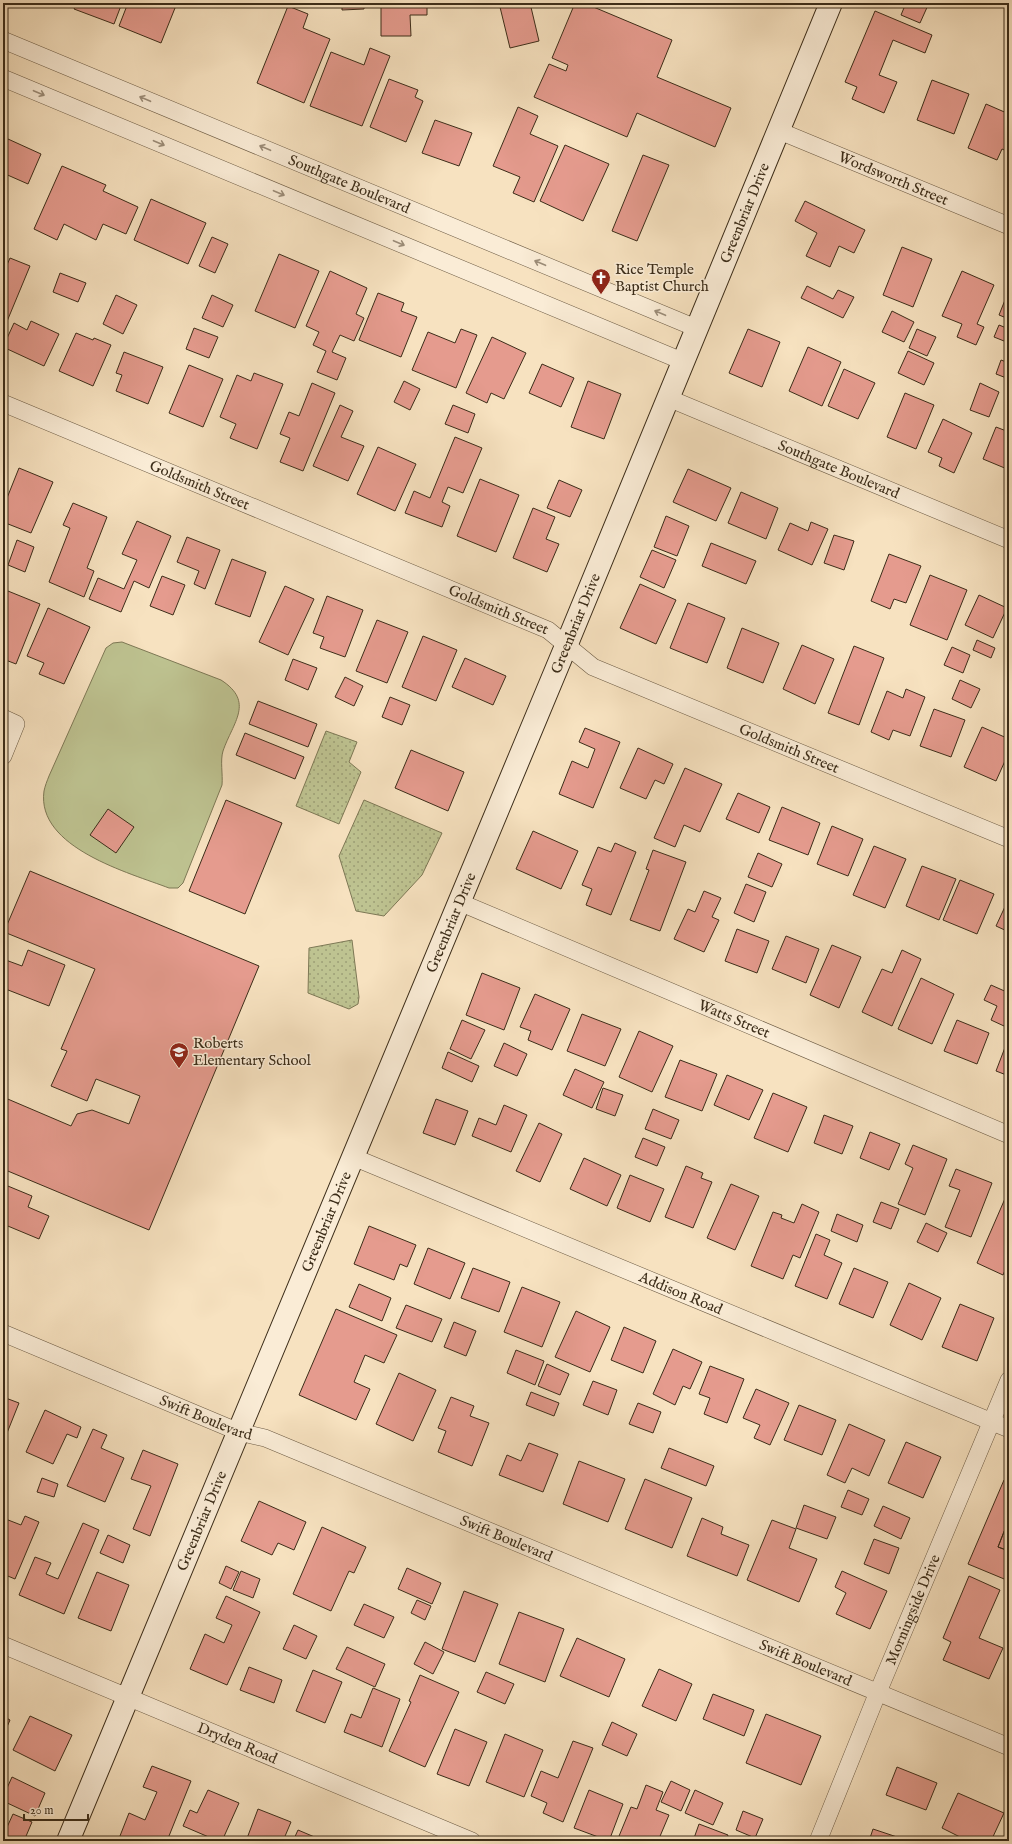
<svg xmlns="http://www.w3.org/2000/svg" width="1012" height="1844" font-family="'IM FELL English',serif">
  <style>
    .green { fill: #bec391; stroke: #7d7855 }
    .park { fill: url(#park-dots); stroke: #7d7855 }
    .building { fill: #e59b8e; stroke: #3c2d19 }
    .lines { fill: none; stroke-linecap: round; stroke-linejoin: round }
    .minor-casing { stroke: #6b5a43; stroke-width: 18 }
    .secondary-casing { stroke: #3c2d19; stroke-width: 24 }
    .minor { stroke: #faecd6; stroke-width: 17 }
    .secondary { stroke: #faecd6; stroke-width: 22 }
    .oneway { stroke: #9b8c78 }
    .labels { text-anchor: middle; stroke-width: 3; stroke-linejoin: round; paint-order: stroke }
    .street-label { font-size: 15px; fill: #3c2d19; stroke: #faecd6 }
    .poi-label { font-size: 15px; fill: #3c2d19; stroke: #faecd6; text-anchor: start }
  </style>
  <defs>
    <pattern id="park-dots" width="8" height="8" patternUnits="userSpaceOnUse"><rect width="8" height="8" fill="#bec391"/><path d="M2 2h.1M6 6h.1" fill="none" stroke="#9c9f76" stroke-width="1.8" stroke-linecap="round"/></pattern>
  </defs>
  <rect width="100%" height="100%" fill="#f7e2c0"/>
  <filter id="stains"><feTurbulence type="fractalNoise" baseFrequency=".005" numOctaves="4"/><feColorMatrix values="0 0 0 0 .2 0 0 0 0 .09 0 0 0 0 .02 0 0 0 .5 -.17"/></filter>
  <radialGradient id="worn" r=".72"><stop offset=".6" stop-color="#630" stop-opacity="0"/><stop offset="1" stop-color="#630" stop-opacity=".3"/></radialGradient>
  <path class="green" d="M122,642L221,680C255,702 233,722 223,751C220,761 223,774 222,785L183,883L178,888H169C130,873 36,848 44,791C45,786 47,781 49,776L106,648L113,643Z"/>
  <path class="park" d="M326,731L357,742L349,762L361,772L339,824L296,806Z
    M364,800L442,833L422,875L384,916L356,911L339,856Z
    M352,940L359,997L358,1004L349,1009L308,993L309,948Z"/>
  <path class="building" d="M77,3H122L114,24L74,9Z
    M128,3H177L161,43L119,26Z
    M342,3H364V9L342,10Z
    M381,3H427V15H410L411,36H381Z
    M499,3H530L539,41L510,48Z
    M575,3H584L672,40L657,77L731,108L715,147L637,113L627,137L534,97L549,64L566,71L568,65L552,58Z
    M906,3H929L920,23L901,15Z
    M288,6L308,14L303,28L330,39L304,103L257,83Z
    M875,11L932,35L925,53L893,40L879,75L897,82L884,113L852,99L857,87L845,82Z
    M370,48L390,56L362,126L310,106L331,52L364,65Z
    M389,79L418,90L415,97L423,101L406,142L370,127Z
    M932,80L969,94L954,134L917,120Z
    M986,104L1009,114V152L1002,149L997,160L968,148Z
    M518,107L538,116L530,134L558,146L534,202L513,193L520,177L493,166Z
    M435,120L472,133L459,166L422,153Z
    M8,139L41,154L28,184L3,173V150Z
    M565,145L609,164L583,221L540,201Z
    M643,155L669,165L637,241L612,231Z
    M62,166L106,185L103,191L138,207L126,234L103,224L96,240L64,224L57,240L34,229Z
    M151,199L206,223L188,264L134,240Z
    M805,201L865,230L854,253L839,246L830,267L806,256L817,233L795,221Z
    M212,237L228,244L215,273L199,266Z
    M902,247L932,259L913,307L883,295Z
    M279,254L319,271L295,328L255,311Z
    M10,258L30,266L3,331V274Z
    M330,271L367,288L356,314L364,318L354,341L340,335L332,352L346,358L337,380L317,372L326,351L313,345L319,332L306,326Z
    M962,271L994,285L977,324L984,327L976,345L957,337L962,324L942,316Z
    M60,273L86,283L78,302L53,292Z
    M807,286L833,299L838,290L854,297L843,318L801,298Z
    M1009,290V319L999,315Z
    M378,293L404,303L401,311L417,317L401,357L359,340Z
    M116,295L137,305L123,334L103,324Z
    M212,295L233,305L223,327L202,318Z
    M892,311L914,322L904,342L882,332Z
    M31,321L59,334L44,366L3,347L14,323L27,330Z
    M999,325L1009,329V343L994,337Z
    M194,328L218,337L209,358L186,349Z
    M461,329L477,335L456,388L412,370L428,332L455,343Z
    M748,329L780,342L762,387L729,373Z
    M917,329L936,337L927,356L909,348Z
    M76,333L93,340L94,338L111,345L93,386L59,371Z
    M492,337L526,353L504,399L491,393L487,403L466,393Z
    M808,347L841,362L822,406L789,391Z
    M908,351L934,363L924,385L898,373Z
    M124,352L163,367L148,404L116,391L122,375L116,373Z
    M1001,360L1009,363V379L996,374Z
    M542,364L574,378L561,407L529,393Z
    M189,365L223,379L203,427L169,413Z
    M844,369L875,383L858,419L828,406Z
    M254,373L283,384L257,449L230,438L236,424L220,417L237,375L251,381Z
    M404,381L420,389L410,410L394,402Z
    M588,381L621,394L604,439L571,427Z
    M312,383L335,393L303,471L280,462L290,438L280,434L289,412L299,416Z
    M980,383L999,392L989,417L970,410Z
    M905,393L934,405L916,449L887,437Z
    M340,405L353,411L341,437L364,446L348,481L313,466Z
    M453,405L475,414L468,433L445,424Z
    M943,419L972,433L954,473L939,466L942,458L928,452Z
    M996,427L1009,432V464L1007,469L983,459Z
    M455,437L482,448L463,493L448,487L442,502L450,506L442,527L405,513L414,491L430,498Z
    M378,447L416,464L395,511L357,494Z
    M19,468L53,482L31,533L3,522V508Z
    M688,469L731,488L716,521L673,502Z
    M480,479L519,495L496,552L457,536Z
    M559,480L582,490L570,517L547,508Z
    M741,492L778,508L766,539L728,523Z
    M73,503L107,517L87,568L94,571L84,597L49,582L70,528L63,525Z
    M533,508L555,517L546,539L559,544L547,572L513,558Z
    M666,516L689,526L677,556L654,547Z
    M137,521L171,536L149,588L134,581L121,612L89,599L98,578L124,589L137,560L122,554Z
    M811,522L828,529L812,565L778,550L790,523L808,531Z
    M834,535L854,541L844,570L824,563Z
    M187,537L220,550L205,589L194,584L199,571L177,562Z
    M17,540L34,547L25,572L8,565Z
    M711,543L756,561L746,584L702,566Z
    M652,550L676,560L664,588L640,577Z
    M889,554L921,566L906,603L894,599L890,609L871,601Z
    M232,559L266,572L250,617L215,604Z
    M930,575L967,590L947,640L910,625Z
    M162,576L185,585L173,615L150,606Z
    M640,584L676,600L656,644L620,628Z
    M285,586L314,599L288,655L259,642Z
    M3,589L40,604L16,664L3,659Z
    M979,595L1007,608L993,638L965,625Z
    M327,596L363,610L345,657L320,648L324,637L313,633Z
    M688,603L725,618L707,663L670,648Z
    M48,608L90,627L64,684L39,674L44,663L27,656Z
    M377,620L408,632L387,683L356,671Z
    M742,628L779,643L763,683L727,668Z
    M423,636L457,650L436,701L402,687Z
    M977,640L995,648L991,658L973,650Z
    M802,645L834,659L815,704L783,689Z
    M854,646L884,658L859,725L828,713Z
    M952,647L970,655L963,673L944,665Z
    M465,658L506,676L493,705L452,687Z
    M293,659L317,668L308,690L285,680Z
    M345,677L363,686L354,706L335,697Z
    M960,680L980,689L971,708L952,699Z
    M906,689L925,697L910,736L893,730L889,740L871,732L887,691L903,698Z
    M390,697L410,705L402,725L382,717Z
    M258,701L317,724L308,747L249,724Z
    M934,709L965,720L951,757L920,746Z
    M982,727L1009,739V752L996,781L964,767Z
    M585,728L620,742L593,808L559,794L572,761L588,768L595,749L579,742Z
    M245,733L304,757L295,779L236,755Z
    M638,748L673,764L664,784L655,780L646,799L620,788Z
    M411,750L464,772L448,811L395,788Z
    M685,768L722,784L700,832L684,825L675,847L654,838Z
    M738,793L770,807L759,833L726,819Z
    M226,800L282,823L245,914L189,891Z
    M782,807L820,823L808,855L769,840Z
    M108,809L134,827L116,853L90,835Z
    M832,826L863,839L848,876L817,864Z
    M533,831L578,851L561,889L516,869Z
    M615,843L636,852L611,915L586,905L592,889L582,885L598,847L611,852Z
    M874,846L906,859L885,908L853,895Z
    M653,850L686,862L660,931L630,920L649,870L646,869Z
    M758,853L782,864L772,887L748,877Z
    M922,866L956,879L939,920L906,906Z
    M30,871L259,966L149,1230L3,1169V1097L71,1126L77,1114L92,1110L129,1124L140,1096L96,1079L87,1101L51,1086L67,1051L61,1049L95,969L4,932Z
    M960,880L994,894L977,934L943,920Z
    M746,884L766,892L754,922L734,913Z
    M704,891L721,898L712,917L719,920L704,952L674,939L688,909L695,912Z
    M1009,898V932L996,926Z
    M737,929L769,941L757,973L725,961Z
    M786,936L819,949L806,983L772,969Z
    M832,945L861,957L839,1008L810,995Z
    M28,950L65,965L49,1006L3,988V959L22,966Z
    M902,950L921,959L892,1026L862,1012L882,969L892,973Z
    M482,973L520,988L504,1030L466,1015Z
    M921,978L954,994L932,1044L898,1029Z
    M991,985L1009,993V1016L1004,1026L991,1020L997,1006L984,1000Z
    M535,994L570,1009L552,1050L528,1040L531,1031L520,1027Z
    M582,1014L621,1029L605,1066L567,1051Z
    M462,1020L485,1030L471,1059L450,1049Z
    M957,1020L989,1033L977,1064L944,1051Z
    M639,1031L673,1046L652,1092L619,1077Z
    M1009,1037V1076L996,1071Z
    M504,1043L527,1054L517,1076L494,1066Z
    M448,1052L479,1066L472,1082L442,1068Z
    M680,1060L717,1074L702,1111L665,1097Z
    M575,1069L604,1082L592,1108L563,1095Z
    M727,1075L763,1090L749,1120L714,1105Z
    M603,1088L623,1095L615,1116L596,1109Z
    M773,1093L807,1107L788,1152L754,1138Z
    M436,1099L468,1111L455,1145L423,1133Z
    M504,1105L527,1115L511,1152L472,1136L479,1118L496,1125Z
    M653,1109L679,1120L671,1139L645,1129Z
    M824,1115L853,1126L842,1154L814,1143Z
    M539,1123L562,1134L540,1182L516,1171Z
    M870,1132L900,1144L889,1170L860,1158Z
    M643,1138L665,1147L657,1166L635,1157Z
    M913,1145L947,1159L925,1215L898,1204L913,1168L905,1164Z
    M584,1158L621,1175L607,1206L570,1189Z
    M686,1166L703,1173L701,1178L712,1182L693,1228L665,1217Z
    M956,1169L992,1183L971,1237L945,1227L960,1190L949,1186Z
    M630,1175L664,1189L650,1222L617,1208Z
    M3,1184L32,1196L28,1207L49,1216L39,1239L3,1224Z
    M731,1184L759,1196L735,1250L707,1238Z
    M1007,1194L1009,1195V1261L1003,1275L977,1263Z
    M881,1202L899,1209L891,1229L873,1222Z
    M802,1204L819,1212L800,1258L793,1255L783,1279L751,1266L773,1212L782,1215L781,1218L794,1223Z
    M837,1214L863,1225L857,1242L831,1231Z
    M926,1223L947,1233L938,1252L917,1242Z
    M369,1226L416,1245L407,1267L400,1264L394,1280L354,1264Z
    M816,1234L830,1240L824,1255L842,1263L827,1299L795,1286Z
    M428,1248L465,1263L450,1299L414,1284Z
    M473,1268L510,1282L499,1312L461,1298Z
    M854,1268L888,1282L873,1318L839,1304Z
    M909,1283L941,1298L922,1340L890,1325Z
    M359,1284L391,1298L382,1321L349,1307Z
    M522,1287L560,1302L542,1347L504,1332Z
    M960,1304L994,1318L977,1361L942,1347Z
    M406,1305L442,1319L432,1342L396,1328Z
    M336,1309L397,1335L384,1363L365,1355L354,1382L370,1389L356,1420L299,1395Z
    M576,1311L610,1327L590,1372L555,1357Z
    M454,1322L476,1331L466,1356L444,1347Z
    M624,1327L656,1341L643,1373L611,1360Z
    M673,1349L702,1362L690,1389L683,1386L675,1405L653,1394Z
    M516,1350L544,1361L535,1385L507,1373Z
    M547,1364L569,1374L560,1395L538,1386Z
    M710,1366L744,1379L727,1423L704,1414L710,1398L699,1394Z
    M399,1373L436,1390L413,1441L376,1424Z
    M593,1381L617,1390L608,1415L583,1405Z
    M756,1389L789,1403L770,1445L754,1438L760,1425L743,1418Z
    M531,1392L559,1403L554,1416L526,1405Z
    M3,1397L19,1403L3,1443Z
    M451,1397L474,1406L470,1416L489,1423L472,1466L438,1452L446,1431L438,1428Z
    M638,1403L661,1412L653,1433L629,1424Z
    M799,1405L836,1420L822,1455L784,1440Z
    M45,1410L81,1427L77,1438L67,1434L53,1464L26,1452Z
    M849,1424L885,1440L869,1476L852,1468L845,1483L827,1475Z
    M93,1429L107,1435L101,1448L124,1458L105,1502L67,1486Z
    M906,1442L941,1457L923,1498L888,1483Z
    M529,1443L558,1454L543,1492L499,1475L507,1455L521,1461Z
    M669,1448L714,1466L706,1486L661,1468Z
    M143,1450L178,1464L150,1536L133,1529L151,1486L131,1479Z
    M579,1461L625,1479L608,1522L563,1504Z
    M42,1478L58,1484L54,1497L37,1492Z
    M645,1479L692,1498L672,1548L625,1529Z
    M1004,1480L1009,1482V1519L998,1547L1009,1551V1581L968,1564Z
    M848,1490L869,1499L862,1515L841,1507Z
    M259,1501L306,1522L294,1550L278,1543L272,1555L241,1541Z
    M804,1505L836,1517L827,1539L796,1528Z
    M883,1506L910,1518L901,1539L874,1526Z
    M25,1516L39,1522L15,1579L3,1574V1518L21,1525Z
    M702,1518L723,1527L721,1534L749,1545L737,1576L687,1556Z
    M1009,1519V1551L998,1547Z
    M772,1520L796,1529L789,1548L817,1559L799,1602L747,1580Z
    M83,1523L99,1530L64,1614L19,1595L35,1557L51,1563L46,1574L58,1579Z
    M322,1527L366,1547L354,1573L349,1571L331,1611L293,1594Z
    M108,1535L130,1545L123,1563L100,1553Z
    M874,1539L899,1548L889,1574L864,1564Z
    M226,1566L239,1572L231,1589L219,1583Z
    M407,1568L441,1583L432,1604L398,1589Z
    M241,1571L260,1579L253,1598L233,1590Z
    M842,1571L887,1591L870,1629L836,1614L846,1593L835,1587Z
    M97,1572L129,1585L111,1631L78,1618Z
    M969,1576L1000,1590L979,1638L1003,1648L989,1679L943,1660L951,1642L943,1638Z
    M464,1591L498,1604L475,1662L442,1649Z
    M226,1596L260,1612L227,1685L190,1669L205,1634L224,1643L232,1625L216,1618Z
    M417,1600L431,1606L425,1620L411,1613Z
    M364,1604L394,1617L384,1638L354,1625Z
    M519,1612L564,1629L545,1682L499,1664Z
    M294,1625L317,1636L306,1659L283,1649Z
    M577,1638L625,1659L609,1697L560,1676Z
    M425,1642L444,1652L433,1674L414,1664Z
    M347,1647L385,1664L375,1687L336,1669Z
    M249,1667L282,1680L274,1703L240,1690Z
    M659,1669L692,1684L676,1721L642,1706Z
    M313,1670L342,1682L325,1723L296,1711Z
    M486,1672L514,1684L505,1704L477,1692Z
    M420,1675L459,1692L425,1767L389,1751L411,1702L409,1701Z
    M373,1688L400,1699L382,1747L344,1732L351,1714L361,1718Z
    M713,1694L754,1710L744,1736L703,1719Z
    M766,1714L821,1736L801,1785L746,1763Z
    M3,1716L10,1720L3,1736Z
    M30,1716L72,1735L55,1771L13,1750Z
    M612,1722L637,1734L627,1756L602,1745Z
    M455,1729L487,1742L469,1786L437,1774Z
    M505,1734L543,1750L524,1797L486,1782Z
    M573,1741L593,1748L563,1822L543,1813L547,1803L531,1796L541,1771L558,1778Z
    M152,1766L191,1781L167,1841H118L129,1813L145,1820L157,1792L143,1787Z
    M897,1767L937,1783L926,1810L886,1795Z
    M12,1777L45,1793L35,1816L3,1801V1797Z
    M671,1781L690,1790L681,1811L661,1802Z
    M646,1785L663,1792L656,1810L669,1815L658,1841H617L631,1807L637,1809Z
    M208,1790L239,1803L222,1841H218L183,1826L190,1810L197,1813Z
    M589,1790L623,1804L609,1841L574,1828Z
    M695,1790L723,1803L713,1825L685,1813Z
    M958,1793L1004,1813L991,1841H968L942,1828Z
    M258,1809L291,1822L283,1841H246Z
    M743,1811L763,1819L755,1838L736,1830Z
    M13,1814L32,1822L24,1841H3V1836Z
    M699,1824L728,1835L726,1841H693Z
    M873,1829L900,1838L899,1841H869Z
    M1009,1829V1841H1004Z
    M298,1830L324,1841H293Z"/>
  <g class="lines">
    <g class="minor-casing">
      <g id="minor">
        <path id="s1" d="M3,40L696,328"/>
        <path d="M3,78L682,361"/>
        <path id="s2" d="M777,130L1009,226"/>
        <path id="s3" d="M668,398L1009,540"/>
        <path id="s4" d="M3,403L548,630L593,667L1009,839"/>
        <path d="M3,718L16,724L3,756"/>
        <path id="s5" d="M459,902L1009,1135"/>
        <path id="s6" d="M353,1157L1009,1429"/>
        <path id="s7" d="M3,1333L239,1432L265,1438L1009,1747"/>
        <path id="s8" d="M3,1645L472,1841"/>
        <path id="s9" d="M818,1841L878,1692L1009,1380"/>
      </g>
    </g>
    <g class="secondary-casing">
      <g id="secondary">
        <path id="s10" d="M68,1841L566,646L831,3"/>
      </g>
    </g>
    <use href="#minor" class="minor"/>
    <use href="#secondary" class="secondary"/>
  </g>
  <defs><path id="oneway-shaft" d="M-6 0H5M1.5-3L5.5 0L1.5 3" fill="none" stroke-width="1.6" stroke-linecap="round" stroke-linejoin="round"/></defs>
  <g class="oneway">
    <use href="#oneway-shaft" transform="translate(39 93) rotate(23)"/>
    <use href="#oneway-shaft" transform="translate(145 99) rotate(-157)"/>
    <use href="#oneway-shaft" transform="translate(159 143) rotate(23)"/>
    <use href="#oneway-shaft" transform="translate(265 148) rotate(-157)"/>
    <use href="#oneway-shaft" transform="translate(279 193) rotate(23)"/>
    <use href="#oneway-shaft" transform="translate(399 243) rotate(23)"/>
    <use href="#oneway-shaft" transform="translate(540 263) rotate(-157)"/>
    <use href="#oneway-shaft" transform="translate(660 313) rotate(-157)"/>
  </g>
  <defs>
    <g id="church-pin" transform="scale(1)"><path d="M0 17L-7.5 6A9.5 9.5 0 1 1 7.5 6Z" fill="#8f2418" stroke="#faecd6"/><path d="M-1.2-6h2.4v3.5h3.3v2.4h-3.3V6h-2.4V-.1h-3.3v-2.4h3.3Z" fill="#fff"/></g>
    <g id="school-pin" transform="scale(1)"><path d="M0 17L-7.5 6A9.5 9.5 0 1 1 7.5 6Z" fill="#8f2418" stroke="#faecd6"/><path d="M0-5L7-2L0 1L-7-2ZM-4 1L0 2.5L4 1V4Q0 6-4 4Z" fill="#fff"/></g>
  </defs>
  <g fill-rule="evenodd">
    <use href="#church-pin" x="601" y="278"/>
    <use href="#school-pin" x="179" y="1052"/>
  </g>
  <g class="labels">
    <g class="street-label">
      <text dy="5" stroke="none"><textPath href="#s2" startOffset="126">Wordsworth Street</textPath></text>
      <text dy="5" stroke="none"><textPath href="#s1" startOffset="375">Southgate Boulevard</textPath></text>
      <text dy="5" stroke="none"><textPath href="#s10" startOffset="1763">Greenbriar Drive</textPath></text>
      <text dy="5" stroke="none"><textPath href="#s3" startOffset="185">Southgate Boulevard</textPath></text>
      <text dy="5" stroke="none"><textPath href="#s4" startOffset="213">Goldsmith Street</textPath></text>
      <text dy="5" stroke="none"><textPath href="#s4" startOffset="537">Goldsmith Street</textPath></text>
      <text dy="5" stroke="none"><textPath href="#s10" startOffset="1319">Greenbriar Drive</textPath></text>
      <text dy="5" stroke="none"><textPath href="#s4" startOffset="861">Goldsmith Street</textPath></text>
      <text dy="5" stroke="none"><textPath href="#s10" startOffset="995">Greenbriar Drive</textPath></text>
      <text dy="5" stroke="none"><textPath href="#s5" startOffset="299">Watts Street</textPath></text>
      <text dy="5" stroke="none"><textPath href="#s10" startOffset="671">Greenbriar Drive</textPath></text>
      <text dy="5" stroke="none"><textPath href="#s6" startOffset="355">Addison Road</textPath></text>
      <text dy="5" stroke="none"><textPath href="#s7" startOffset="220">Swift Boulevard</textPath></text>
      <text dy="5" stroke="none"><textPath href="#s10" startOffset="347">Greenbriar Drive</textPath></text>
      <text dy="5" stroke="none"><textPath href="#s7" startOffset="544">Swift Boulevard</textPath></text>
      <text dy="5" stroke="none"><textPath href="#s9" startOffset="250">Morningside Drive</textPath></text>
      <text dy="5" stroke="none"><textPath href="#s7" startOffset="868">Swift Boulevard</textPath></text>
      <text dy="5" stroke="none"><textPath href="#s8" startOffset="254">Dryden Road</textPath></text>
    </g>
    <g class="poi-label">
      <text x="615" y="274">Rice Temple<tspan x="615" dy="17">Baptist Church</tspan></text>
      <text x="193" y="1048">Roberts<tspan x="193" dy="17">Elementary School</tspan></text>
    </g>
  </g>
  <rect width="1012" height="1844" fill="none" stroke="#f7e2c0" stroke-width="16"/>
  <rect x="4" y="4" width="1004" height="1836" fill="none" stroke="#3c2d19" stroke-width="2"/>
  <rect x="8" y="8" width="996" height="1828" fill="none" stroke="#3c2d19"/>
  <path d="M24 1814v6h64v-6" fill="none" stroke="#3c2d19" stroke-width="2"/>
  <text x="30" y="1814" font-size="12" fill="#3c2d19" stroke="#faecd6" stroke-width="3" paint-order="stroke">20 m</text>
  <rect width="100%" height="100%" filter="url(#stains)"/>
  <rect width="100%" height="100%" fill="url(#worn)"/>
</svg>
